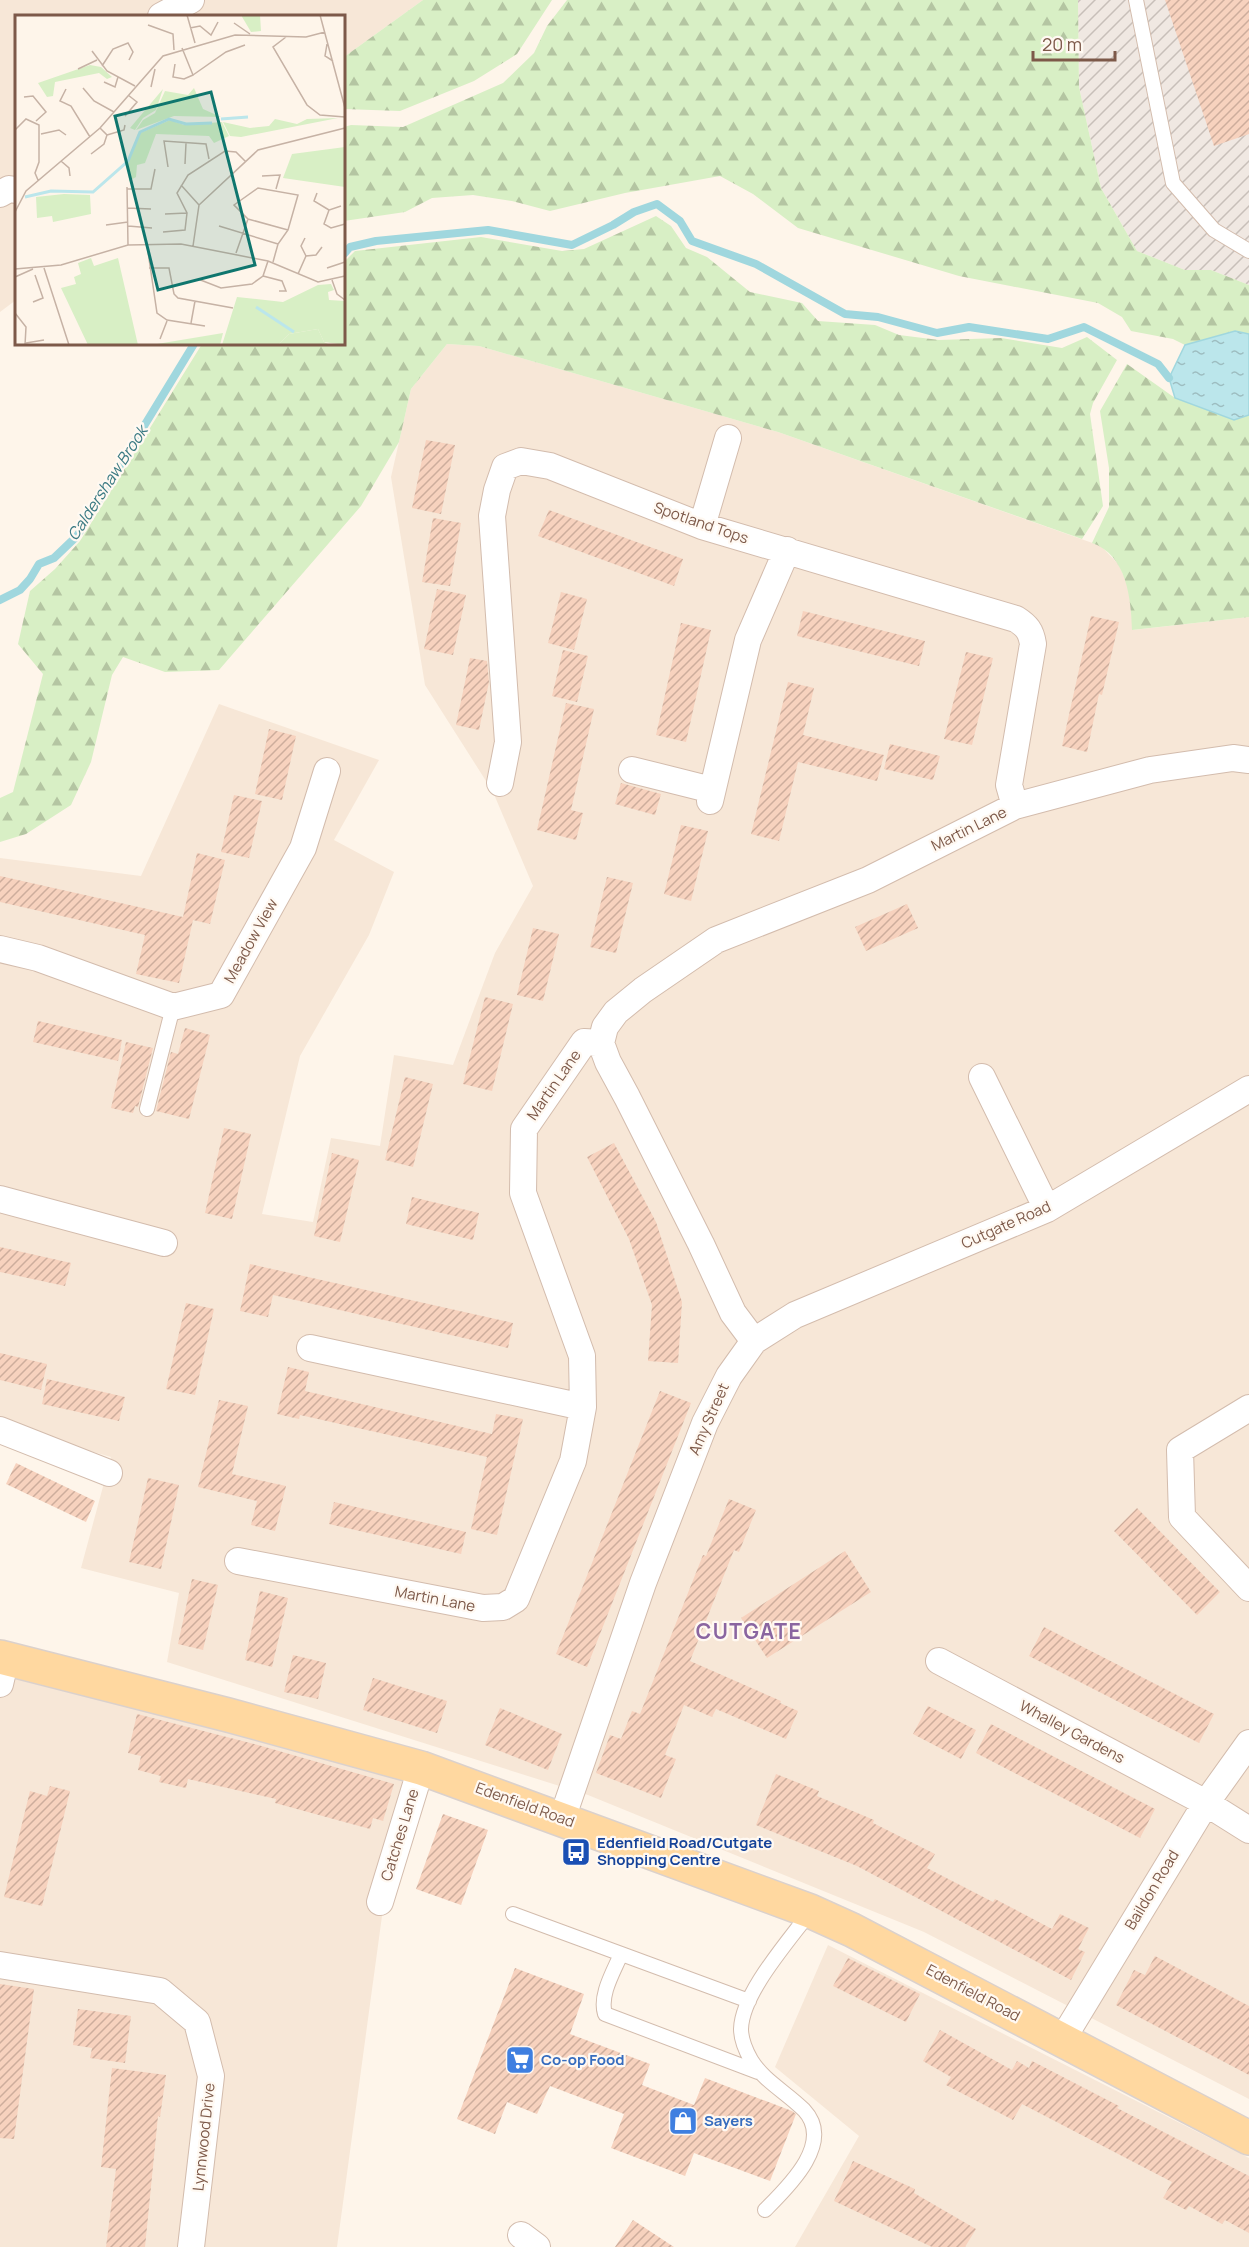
<svg xmlns="http://www.w3.org/2000/svg" width="1249" height="2247" font-family="Manrope,sans-serif">
  <style>
    .residential { fill: #f7e7d7 }
    .industrial { fill: url(#industrial-furrows) }
    .forest { fill: url(#forest-firs) }
    .water { fill: url(#water-ripples); stroke: #a0d7de; stroke-width: 1.5 }
    .lines { fill: none; stroke-linecap: round; stroke-linejoin: round }
    .stream { stroke: #a0d7de; stroke-width: 8 }
    .building { fill: url(#building-hatch) }
    .service-casing { stroke: #d3bcad; stroke-width: 16 }
    .minor-casing { stroke: #d3bcad; stroke-width: 28 }
    .primary-casing { stroke: #dbd1cc; stroke-width: 36 }
    .service { stroke: #fff; stroke-width: 14 }
    .minor { stroke: #fff; stroke-width: 26 }
    .primary { stroke: #ffd8a0; stroke-width: 33 }
    .labels { text-anchor: middle; stroke-width: 4.5; stroke-linejoin: round; paint-order: stroke }
    .street-label { font-size: 15px; fill: #7d5949; stroke: #fff9f2 }
    .transit-label { font-size: 15px; font-weight: bold; fill: #164399; stroke: #fff9f2; text-anchor: start }
    .shop-label { font-size: 15px; font-weight: bold; fill: #366cbe; stroke: #fff9f2; text-anchor: start }
    .water-label { font-size: 16px; font-style: italic; fill: #3a7a83; stroke: #fff9f2 }
    .district-label { font-size: 21px; font-weight: bold; letter-spacing: 1.5px; fill: #8a65a0; stroke: #fff9f2 }
    .inset-river { fill: none; stroke: #bbe6eb; stroke-width: 3 }
    .inset-road { fill: none; stroke: #c6b2a5; stroke-width: 1.5 }
    .view { fill: #0f766e; fill-opacity: 0.15; stroke: #0f766e; stroke-width: 3 }
    .inset-edge { fill: none; stroke: #7d5949; stroke-width: 3 }
  </style>
  <defs>
    <pattern id="industrial-furrows" width="10" height="10" patternUnits="userSpaceOnUse" patternTransform="scale(1.5)"><rect width="10" height="10" fill="#f0e8e2"/><path d="M-1 1l2-2M0 10L10 0M9 11l2-2" fill="none" stroke="#c8bfb9"/></pattern>
    <pattern id="forest-firs" width="22" height="20" patternUnits="userSpaceOnUse" patternTransform="scale(1.5)"><rect width="22" height="20" fill="#d8efc5"/><path d="M5 1l3.5 6h-7zM16 11l3.5 6h-7z" fill="#b4c5a2"/></pattern>
    <pattern id="water-ripples" width="26" height="14" patternUnits="userSpaceOnUse" patternTransform="scale(1.5)"><rect width="26" height="14" fill="#bbe6eb"/><path d="M2 4q2-2 4 0t4 0M15 11q2-2 4 0t4 0" fill="none" stroke="#9dbdc0"/></pattern>
    <pattern id="building-hatch" width="6" height="6" patternUnits="userSpaceOnUse" patternTransform="scale(1.5)"><rect width="6" height="6" fill="#f7d2be"/><path d="M-1 1l2-2M0 6l6-6M5 7l2-2" fill="none" stroke="#cdad9c"/></pattern>
  </defs>
  <rect width="100%" height="100%" fill="#fef5ea"/>
  <path class="residential" d="M0,0H423L344,57V16H16V300L0,312Z
    M447,344L479,346L778,432L1101,546L1119,565L1129,588L1133,630L1249,617V2099L924,1932L588,1795L167,1662L179,1593L81,1568L111,1457L0,1425V858L141,876L219,704L379,760L334,840L394,872L369,935L300,1056L262,1214L313,1222L331,1138L380,1146L394,1055L453,1065L495,953L533,886L493,792L425,685L391,477L411,389Z
    M0,1675L425,1782L382,1916L337,2247H0Z
    M828,1945L1249,2158V2247H795L859,2136L775,2067Z"/>
  <path class="industrial" d="M1078,0H1249V285L1211,270H1185L1137,251L1101,188L1079,87Z"/>
  <path class="forest" d="M423,0H552L517,54L474,81L400,111L344,109V57Z
    M567,0H1078L1079,87L1101,188L1137,251L1185,270H1211L1249,285V334L1235,331L1185,345L1173,339L1131,331L1122,317L1098,303L959,276L798,228L753,194L720,176L625,193L550,211L512,201L473,195L432,198L405,212L344,221V127L351,125L403,127L503,83L534,53L547,26Z
    M656,216L671,226L686,248L707,257L750,292L802,303L818,321L875,325L899,335L939,340L1001,338L1062,348L1087,337L1117,360L1093,403L1090,414L1103,506L1082,539L778,432L479,346L447,344L411,389L399,442L361,506L219,670L165,672L123,657L112,675L91,762L71,805L26,834L0,842V798L13,792L43,674L18,644L30,591L55,569L80,541L202,344H344V262L355,251L481,237L562,251L584,249Z
    M1127,364L1175,398L1234,420L1249,415V617L1132,630C1131,599 1127,555 1092,543L1109,507V468L1100,411Z"/>
  <path class="water" d="M1235,331L1249,334V415L1234,420L1175,398L1169,378L1185,345Z"/>
  <g class="lines">
    <path class="stream" d="M344,254L350,247L376,241L488,230L572,245L613,225L634,212L657,204L680,221L692,241L756,264L845,314L878,317L937,333L969,327L1048,339L1084,327L1158,364L1169,378
      M0,600L20,590L30,579L39,564L54,558L77,536L194,344"/>
  </g>
  <path class="building" d="M1165,0H1249V134L1214,146Z
    M426,440L455,445L441,514L412,508Z
    M549,510L683,559L674,586L538,536Z
    M433,518L461,523L450,586L422,582Z
    M437,589L466,595L453,655L424,649Z
    M561,592L587,599L574,650L548,643Z
    M803,611L925,641L919,666L797,636Z
    M1091,616L1119,622L1102,695L1099,694L1087,752L1062,746Z
    M681,623L711,630L686,742L656,735Z
    M563,650L588,656L577,702L552,696Z
    M966,652L993,658L972,745L944,739Z
    M470,658L487,661L489,682L479,730L456,725Z
    M788,682L814,688L803,735L884,755L877,781L798,762L779,841L751,834Z
    M566,703L594,709L571,810L583,813L576,840L537,830Z
    M269,729L296,736L282,800L255,794Z
    M890,744L940,756L933,780L884,769Z
    M621,783L661,794L655,815L615,804Z
    M234,795L262,801L249,858L221,852Z
    M681,825L708,831L691,901L664,894Z
    M197,853L225,860L210,924L193,920L179,983L136,974L145,935L0,902V876L183,917Z
    M607,877L633,883L616,953L590,947Z
    M907,904L918,928L866,951L855,927Z
    M533,928L559,934L543,1001L517,995Z
    M485,997L513,1004L492,1091L463,1084Z
    M38,1021L122,1040L118,1061L33,1042Z
    M185,1028L210,1035L189,1119L156,1111L171,1052L178,1054Z
    M126,1042L153,1048L138,1107L135,1106L133,1113L111,1108Z
    M405,1077L433,1084L413,1167L385,1160Z
    M224,1128L251,1134L232,1219L205,1213Z
    M614,1143L656,1222L682,1302L678,1363L648,1361L652,1305L629,1239L587,1157Z
    M332,1153L359,1160L340,1242L314,1236Z
    M412,1197L479,1213L473,1240L406,1224Z
    M0,1247L71,1263L65,1286L0,1272Z
    M250,1264L513,1323L508,1348L273,1295L268,1317L240,1311Z
    M186,1303L214,1309L195,1395L166,1389Z
    M0,1353L47,1364L41,1390L0,1380Z
    M288,1367L309,1372L305,1391L492,1434L496,1414L523,1419L497,1535L471,1529L487,1457L300,1415L299,1419L277,1414Z
    M47,1379L125,1397L119,1421L42,1404Z
    M660,1391L691,1403L587,1667L556,1654Z
    M219,1400L248,1406L232,1474L286,1486L275,1531L251,1525L257,1501L198,1487Z
    M16,1463L95,1501L86,1522L6,1484Z
    M148,1478L179,1485L161,1569L129,1562Z
    M729,1499L756,1510L739,1552L734,1550L690,1661L781,1701L780,1703L798,1711L786,1739L716,1709L712,1717L684,1705L665,1755L676,1759L661,1798L596,1773L610,1735L621,1739L632,1711L640,1714L703,1555L706,1556Z
    M334,1502L466,1532L461,1554L329,1524Z
    M1137,1508L1220,1592L1197,1615L1114,1531Z
    M845,1551L871,1592L767,1658L741,1618Z
    M192,1579L218,1585L203,1650L178,1644Z
    M260,1591L288,1598L272,1667L245,1660Z
    M1044,1627L1214,1714L1199,1743L1029,1656Z
    M293,1655L326,1663L318,1699L284,1692Z
    M373,1678L447,1701L437,1733L363,1710Z
    M928,1706L976,1730L961,1759L913,1734Z
    M500,1708L562,1734L548,1770L485,1745Z
    M137,1714L258,1745L394,1784L383,1821L373,1818L370,1829L275,1803L276,1799L188,1779L186,1788L159,1782L161,1776L138,1770L141,1756L128,1753Z
    M991,1724L1155,1809L1140,1838L976,1753Z
    M776,1774L819,1791L817,1796L874,1820L873,1823L935,1854L927,1868L993,1902L995,1899L1052,1929L1060,1914L1089,1928L1078,1949L1085,1952L1071,1980L857,1866L756,1825Z
    M50,1786L70,1791L42,1906L4,1897L30,1791L47,1796Z
    M443,1814L488,1830L461,1905L416,1889Z
    M1155,1956L1249,2006V2075L1116,2005L1134,1970L1145,1975Z
    M848,1958L920,1994L906,2022L833,1986Z
    M515,1968L584,1994L570,2034L650,2064L642,2085L694,2105L705,2078L792,2111L796,2114L770,2181L694,2153L685,2176L611,2148L624,2114L550,2086L537,2114L507,2102L495,2134L457,2119Z
    M0,1984L34,1989L14,2139L0,2138Z
    M78,2009L131,2016L125,2063L90,2058L92,2048L73,2045Z
    M940,2030L1012,2070L1017,2061L1029,2068L1032,2061L1119,2106L1117,2108L1249,2176V2233L1225,2220L1222,2224L1189,2206L1186,2210L1163,2198L1172,2182L1022,2104L1013,2120L946,2085L951,2077L923,2061Z
    M112,2068L166,2075L160,2117L158,2116L145,2247H106L116,2169L101,2167Z
    M853,2161L915,2189L914,2193L976,2229L965,2247H932L834,2201Z
    M633,2220L674,2247H615Z"/>
  <g class="lines">
    <g class="service-casing">
      <path id="service" d="M1136,0L1173,183L1214,230L1249,251
        M147,1109L173,1007
        M513,1914L749,2001
        M621,1954C614,1971 599,1995 605,2014L758,2072
        M765,2210C787,2188 835,2143 804,2110C786,2092 764,2081 751,2060C746,2051 741,2040 741,2029C742,1993 788,1942 810,1912"/>
    </g>
    <g class="minor-casing">
      <path id="minor" d="M161,16L191,0
        M0,194L9,189L16,190
        M702,526L728,438
        M632,770L712,790
        M500,783L508,742L492,516L497,490L505,467L521,461L550,466L702,526L1016,619C1027,626 1031,631 1033,644L1009,785L1015,806
        M710,801L748,640L787,550
        M0,949L38,958L173,1007L221,995L303,848L327,771
        M982,1077L1047,1209
        M0,1199L164,1243
        M754,1341L795,1315L1047,1209L1249,1089
        M310,1348L583,1407
        M1249,1408L1180,1450L1182,1517L1249,1588
        M0,1430L109,1473
        M238,1561L483,1608L503,1607L516,1599L573,1461L583,1407L582,1356L523,1193L524,1129L584,1042L601,1043L605,1027L616,1012L643,990L716,940L868,880L1015,806L1150,770L1233,758L1249,760
        M939,1661L1206,1803L1249,1830
        M0,1684L6,1658
        M562,1819L643,1583L705,1423L729,1376L754,1341L733,1313L701,1244L627,1097L608,1062L601,1043
        M380,1902L421,1768
        M0,1965L160,1991L197,2022L211,2076L191,2247
        M1062,2040L1206,1803L1249,1743
        M521,2235L537,2247"/>
    </g>
    <g class="primary-casing">
      <path id="primary" d="M0,1657L228,1715L421,1768L810,1911L852,1930L1249,2138"/>
    </g>
    <use href="#service" class="service"/>
    <use href="#minor" class="minor"/>
    <use href="#primary" class="primary"/>
  </g>
  <defs>
    <g id="bus-square" transform="scale(1.5)"><rect x="-9" y="-9" width="18" height="18" rx="4" fill="#1a4fb4" stroke="#fff9f2"/><path d="M-5-6H5V4H4V6H2V4H-2V6H-4V4H-5ZM-3.5-4V0h7V-4ZM-3.5 1.2v1.5H-2V1.2ZM2 1.2v1.5H3.5V1.2Z" fill="#fff"/></g>
    <g id="supermarket-square" transform="scale(1.5)"><rect x="-9" y="-9" width="18" height="18" rx="4" fill="#3f7fe0" stroke="#fff9f2"/><path d="M-6-5.5h2.5l.6 2H6L4.5 2H-2.5L-4.4-4H-6ZM-1.5 3.2a1.3 1.3 0 1 0 .1 0ZM3 3.2a1.3 1.3 0 1 0 .1 0Z" fill="#fff"/></g>
    <g id="shop-square" transform="scale(1.5)"><rect x="-9" y="-9" width="18" height="18" rx="4" fill="#3f7fe0" stroke="#fff9f2"/><path d="M-5-2.5h2.3a2.7 3.5 0 0 1 5.4 0H5L5.5 6h-11ZM-1.5-2.5h3a1.5 2.3 0 0 0-3 0Z" fill="#fff"/></g>
  </defs>
  <g fill-rule="evenodd">
    <use href="#bus-square" x="576" y="1852"/>
    <use href="#supermarket-square" x="520" y="2060"/>
    <use href="#shop-square" x="683" y="2121"/>
  </g>
  <g class="labels">
    <g class="street-label">
      <text transform="translate(701 523) rotate(19)" y="5">Spotland Tops</text>
      <text transform="translate(969 829) rotate(-26)" y="5">Martin Lane</text>
      <text transform="translate(251 941) rotate(-61)" y="5">Meadow View</text>
      <text transform="translate(554 1085) rotate(-55)" y="5">Martin Lane</text>
      <text transform="translate(1006 1225) rotate(-24)" y="5">Cutgate Road</text>
      <text transform="translate(709 1419) rotate(-66)" y="5">Amy Street</text>
      <text transform="translate(435 1599) rotate(11)" y="5">Martin Lane</text>
      <text transform="translate(1072 1732) rotate(28)" y="5">Whalley Gardens</text>
      <text transform="translate(525 1805) rotate(20)" y="5">Edenfield Road</text>
      <text transform="translate(400 1835) rotate(-73)" y="5">Catches Lane</text>
      <text transform="translate(1152 1890) rotate(-59)" y="5">Baildon Road</text>
      <text transform="translate(973 1993) rotate(28)" y="5">Edenfield Road</text>
      <text transform="translate(204 2137) rotate(-84)" y="5">Lynnwood Drive</text>
    </g>
    <g class="transit-label">
      <text x="597" y="1848">Edenfield Road/Cutgate<tspan x="597" dy="17">Shopping Centre</tspan></text>
    </g>
    <g class="shop-label">
      <text x="541" y="2065">Co-op Food</text>
      <text x="704" y="2126">Sayers</text>
    </g>
    <g class="water-label">
      <text transform="translate(107 483) rotate(-57)" y="6">Caldershaw Brook</text>
    </g>
    <g class="district-label">
      <text x="749" y="1639">CUTGATE</text>
    </g>
  </g>
  <g transform="translate(15 15)">
    <rect width="330" height="330" fill="#fef5ea"/>
    <path d="M330,132V172L268,163L277,139ZM76,243L79,251L103,243L123,330H73L46,273L61,269L59,262L66,259L63,248ZM208,318L205,330H136Z" fill="#d8efc5"/>
    <path d="M226,0H245L246,16L236,17ZM75,50L86,52L97,62L92,64L84,58L40,67L38,81L32,82L23,68ZM179,73L188,94L206,102L159,101L121,115L128,105L140,98L150,76L173,80ZM148,74L141,95L128,103L120,115L115,113ZM323,103L226,122L215,121L208,107L235,113L254,111L260,104L282,109L292,104ZM155,105L169,110L207,107L214,121L199,128L194,121L141,119L130,148L122,150L121,162L114,166L113,146L123,119Z" fill="#d8efc5"/>
    <path d="M303,314L309,327L315,330H263L274,319Z" fill="#d8efc5"/>
    <path d="M49,179L75,180L76,199L38,207L37,201L22,203L21,182ZM316,269L319,275L313,277L314,285L330,286V330L309,327L303,314L274,319L263,330H207L222,282L268,287L303,270Z" fill="#d8efc5"/>
    <path class="inset-river" d="M206,104L233,102M10,182L36,176L78,177L113,146L125,117L154,104L171,109L197,108M241,292L279,317"/>
    <path class="inset-road" d="M172,0L180,28M305,0L330,93M219,8L235,19M133,10L158,19L159,35M175,13L185,11L196,20L203,7M271,22L258,32L292,90L305,100L330,102M312,29L310,41L318,46M77,36L92,56L120,71M160,49L158,62L169,64L178,60L167,33M87,51L98,34L113,28L118,37L114,45M63,54L82,45M178,60L211,37L230,30M89,67L100,72L103,62M136,72L140,54M68,73L79,86L99,97M51,74L45,86L56,91L75,122M9,82L18,81L31,97L21,106M110,101L122,87L113,80M0,115L11,104L24,110V147L20,158L23,165M26,119L44,115L51,120M92,120L109,115L110,110M76,139L89,129L92,120L85,113M46,146L54,153L55,161M170,149L171,128M153,152L149,126L191,129L194,144M247,161L265,160L261,174M166,170L184,190L178,231M112,172L113,230M112,174H136L140,154M302,178L299,186L314,195M184,190L243,135L330,113M326,191L314,195L309,209L316,213L330,209M112,193L136,194M0,197L11,176L85,113L148,41L220,20L291,22L310,17M150,199L172,198M91,210L113,207M113,211L137,213M204,211L263,229M148,217L170,215L172,198L162,178L173,160L210,136L221,137L231,147M290,223L286,231L291,241M132,230L142,298L152,305L190,311M221,238L233,204M258,247L263,229L273,215L283,180L243,173L219,190L233,204L273,215M29,253L54,330M134,253H154L159,279L163,283L218,293M312,253L330,247M0,254L46,250L113,230L166,229L253,246L303,267L330,261M283,259L291,241L301,240L307,232M248,261L267,266L271,276H264M0,262L18,254M183,264L206,273L237,269L248,261L253,246M317,265L322,279L330,285M18,287L28,283L20,260M0,298L11,312L10,330M176,308L180,286M145,324L152,306M11,328L29,325"/>
    <path class="view" d="M196,77L240,250L143,275L100,101Z"/>
    <rect width="330" height="330" class="inset-edge"/>
  </g>
  <path d="M1033 51v9h82v-9" fill="none" stroke="#7d5949" stroke-width="3"/>
  <text x="1042" y="51" font-size="18" fill="#7d5949" stroke="#fff9f2" stroke-width="4.5" paint-order="stroke">20 m</text>
</svg>
